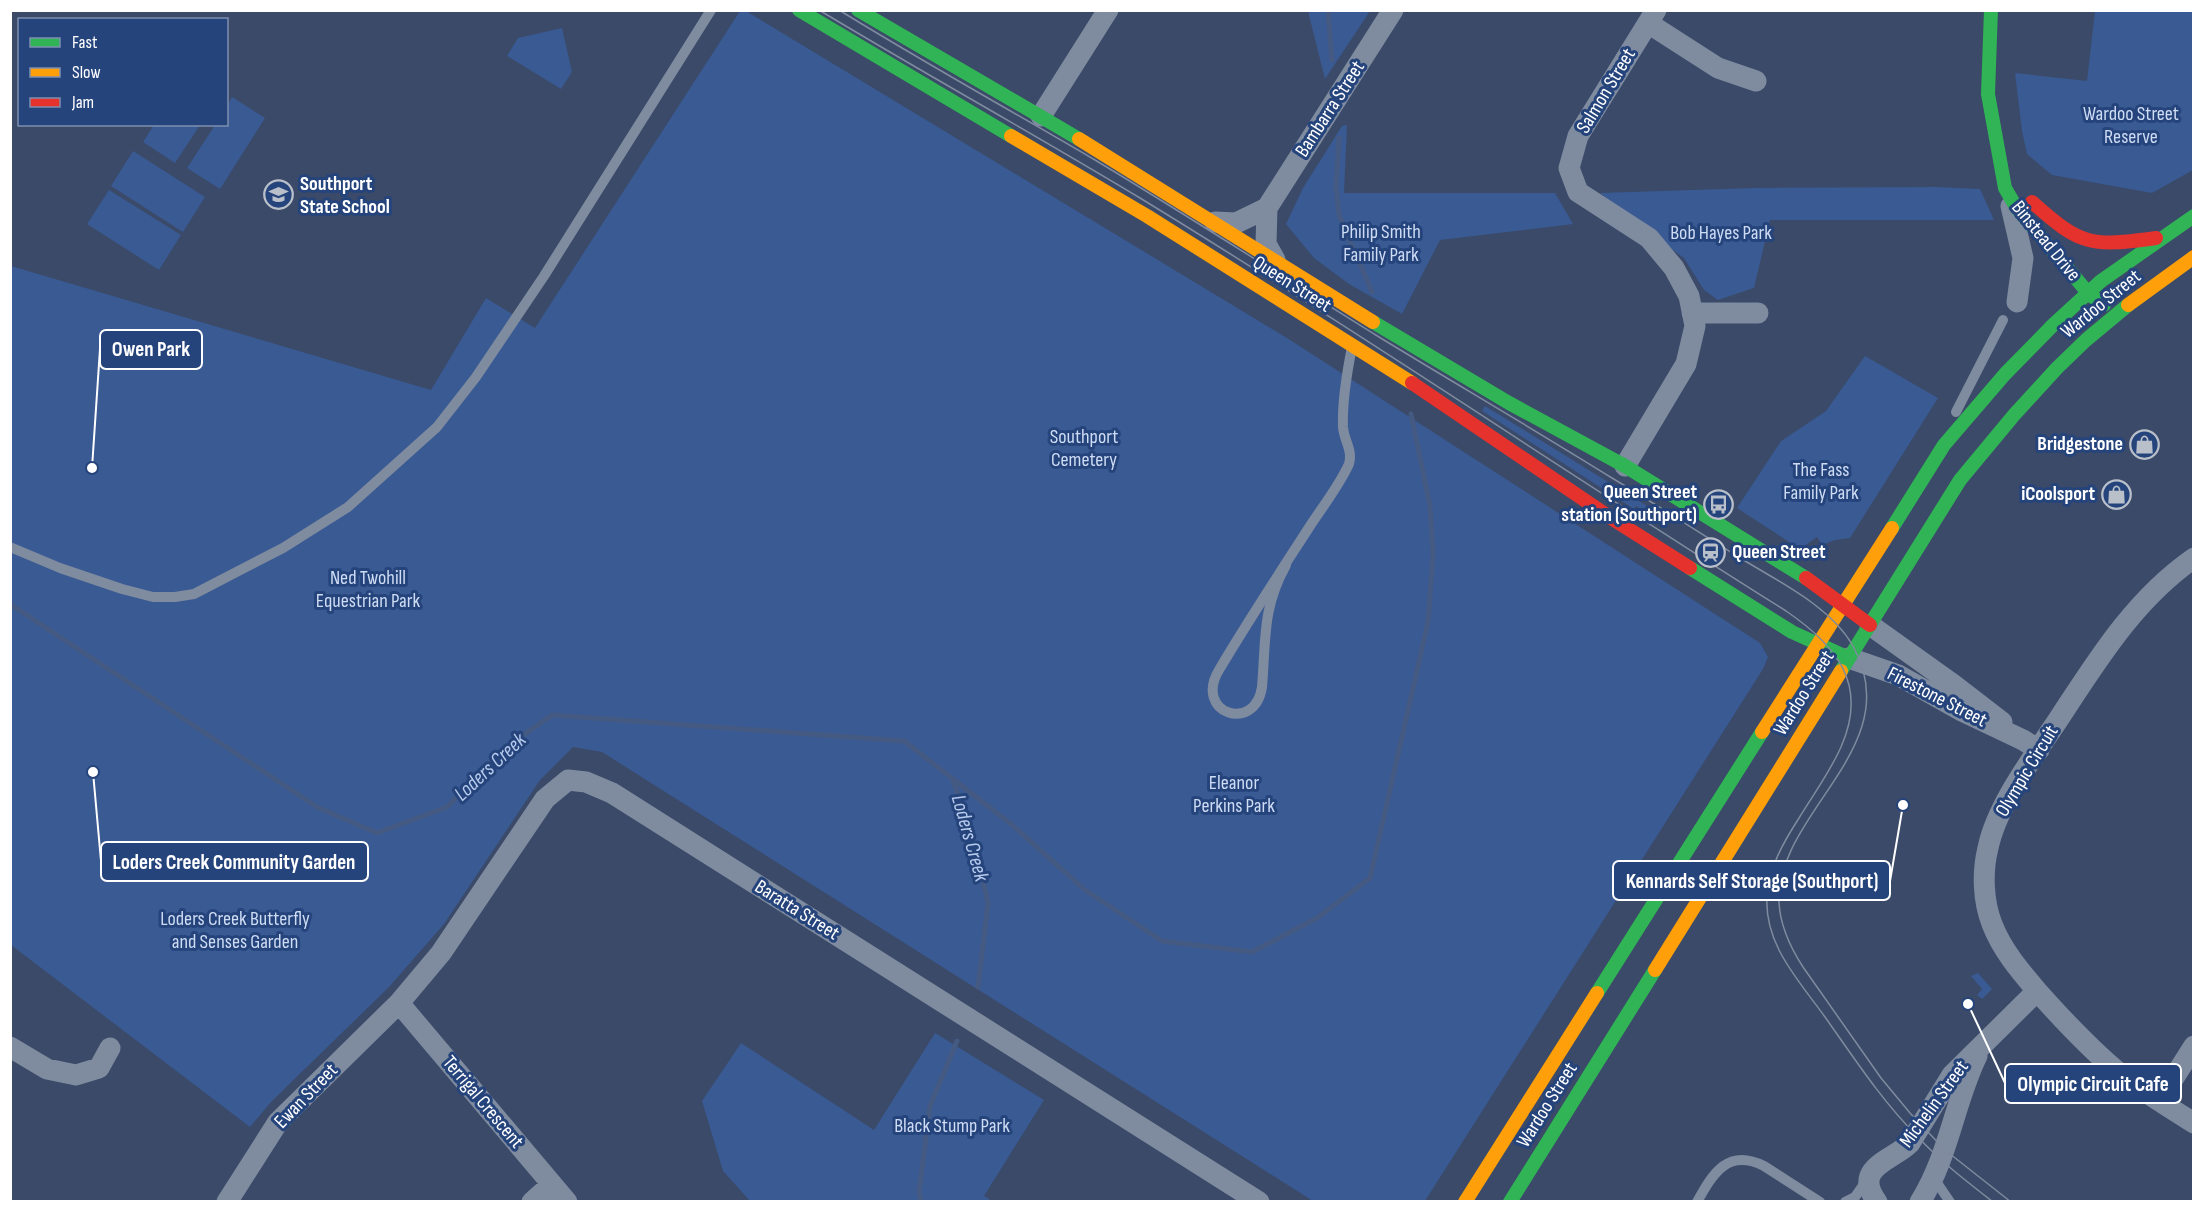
<svg xmlns="http://www.w3.org/2000/svg" width="2204" height="1212" font-family="'Sofia Sans Condensed',sans-serif">
<style>
.green{fill:#3a5a93}
.lines{fill:none;stroke-linecap:round;stroke-linejoin:round}
.stream{stroke:#455a82;stroke-width:5}
.lane{stroke:#7f8b9f;stroke-width:10}
.street{stroke:#7f8b9f;stroke-width:21}
.fast{stroke:#30b455;stroke-width:14}
.slow{stroke:#ff9f0a;stroke-width:14}
.jam{stroke:#e5322d;stroke-width:14}
.tram{stroke:#808b9f;stroke-width:1.5}
.labels{text-anchor:middle;dominant-baseline:central;stroke-width:6;stroke-linejoin:round;paint-order:stroke}
.street-label{font-size:20px;fill:#fff;stroke:#26447c}
.park-label{font-size:20px;fill:#cedcf4;stroke:#26447c}
.poi-label{font-size:20px;font-weight:bold;fill:#fff;stroke:#26447c;text-anchor:end}
.water-label{font-size:21px;font-style:italic;fill:#b6caec;stroke:#26447c}
.leader{fill:none;stroke:#fff;stroke-width:2}
.callout-dot{fill:#fff;stroke:#26447c;stroke-width:2}
.callout{fill:#26447c;stroke:#fff;stroke-width:2}
.callout-label{font-size:21px;text-anchor:middle;font-weight:bold;fill:#fff}
</style>
<rect width="100%" height="100%" fill="#3a4a68"/>
<path class="green" d="M740 11H746L1287 338 1760 643 1768 657 1763 669 1425 1201H1313L602 752 573 747 540 780 444 924 389 987 271 1102 250 1127 11 945V266L431 390 486 298 535 328Z
M1308 11H1370L1325 79Z
M2095 11H2193V170L2152 193 2052 175 2027 154 2022 131 2015 73 2087 81Z
M562 28 572 72 561 89 507 56 518 38Z
M232 97 265 118 220 189 187 168 215 125 226 124 227 106Z
M154 125V124L200 125 175 163 143 142Z
M1347 125 1344 193H1555L1573 224 1440 240 1402 314 1349 284 1314 258 1286 224 1303 188 1342 126Z
M133 151 205 197 183 232 111 186Z
M1936 187 1980 189 1994 220H1770L1754 288 1718 300 1704 290 1684 258 1624 215 1600 193 1754 188Z
M109 190 181 235 159 270 87 224Z
M1865 356 1938 398 1850 538 1835 540 1822 545 1817 537 1800 549 1737 508 1781 441 1826 411Z
M1485 406 1660 514 1655 522 1639 513 1641 509 1636 506 1634 509 1482 411Z
M1978 973 1992 989 1982 999 1977 995 1982 989 1971 976Z
M935 1033 1044 1100 984 1196 992 1201H750L723 1171 702 1101 741 1043 874 1130Z"/>
<g class="lines">
<path class="stream" d="M1328 10 1332 60
M1339 138 1336 187 1339 215 1372 292
M10 604 317 807 377 833 447 807 505 748 552 715 904 741 1011 824 1085 890 1162 941 1252 952 1317 918 1370 878 1428 622 1433 554 1430 506 1411 414
M953 780 975 844 988 903 978 987
M921 1202 919 1192 930 1106 957 1041"/>
<path class="lane" d="M1956 412 2003 320
M10 547 60 568 122 589 153 597H175L194 594 283 548 348 507 437 427 476 377 544 276 711 10
M1286 565C1262 608 1266 640 1262 687 1255 734 1193 713 1219 670 1248 621 1279 574 1310 526 1323 506 1339 486 1349 464 1353 450 1344 441 1343 427 1342 402 1347 372 1352 347
M1933 1177 1950 1202
M1697 1202C1713 1173 1728 1148 1764 1166L1820 1202
M1845 1202 1855 1197 1867 1180"/>
<path class="street" d="M1648 23 1718 68 1756 81
M1041 116 1108 10
M2011 206 2023 258 2017 302
M1267 208 1266 244 1275 260
M1215 222 1236 223 1267 208 1393 10
M1692 313H1758
M1625 466 1686 364 1695 326 1689 296 1674 268 1649 238 1578 192 1569 168 1578 136 1656 10
M2194 558C2135 599 2098 659 2060 717 2035 755 1997 804 1988 848 1982 872 1983 901 1992 924 2002 950 2020 971 2038 992 2063 1020 2089 1048 2118 1072 2142 1091 2168 1107 2194 1123
M1870 625 1954 685 2002 722
M1849 658 1898 675 1962 711 2023 740 2039 750
M399 1003 567 1202
M10 1047 47 1069 76 1075 99 1068 110 1048
M2159 1101 2194 1046
M227 1202 278 1122 399 1003 441 953 545 799 568 780 586 782 612 793 1259 1202
M532 1202 552 1184
M1877 1202C1851 1167 1894 1160 1910 1143L1952 1075 2037 991
M1920 1202C1949 1156 1954 1103 1977 1056"/>
<path class="fast" d="M799 10 1011 136
M858 10 1079 139
M1991 10 1988 94 2005 188 2016 207 2089 294 2104 305
M1373 322 1509 403 1625 466 1806 578
M1892 528 1944 445 2005 374 2053 325 2101 281 2194 216
M1690 568 1792 632 1849 658
M1841 671 1960 480 2014 415 2057 368 2086 340 2128 305
M1597 993 1762 732
M1510 1202 1655 970"/>
<path class="slow" d="M1011 136 1147 216 1412 383
M1079 139 1373 322
M2128 305 2194 257
M1762 732 1892 528
M1655 970 1841 671
M1465 1202 1597 993"/>
<path class="jam" d="M2032 202C2081 246 2091 247 2156 238
M1412 383 1608 516 1690 568
M1806 578 1870 625"/>
<path class="tram" d="M819 10C925 74 1034 134 1140 198 1358 331 1569 475 1786 611 1836 645 1869 684 1841 747 1830 772 1813 795 1799 818 1783 843 1769 867 1767 897 1766 914 1771 934 1779 950 1791 974 1810 996 1825 1017 1854 1058 1882 1101 1917 1136 1940 1161 1966 1181 1993 1202
M839 10C923 62 1010 110 1095 160 1190 217 1284 278 1379 337 1456 384 1535 430 1612 478 1654 503 1695 530 1737 556 1775 580 1830 605 1853 646 1909 747 1776 812 1779 902 1780 926 1790 947 1803 967L1881 1078 1910 1113 1945 1150 2011 1202"/>
</g>
<defs>
<symbol id="school-ring" viewBox="-11 -11 22 22"><circle r="9.5" fill="#26447c" stroke="#bac0ca" stroke-width="1.5"/><path d="M0-5L7-2L0 1L-7-2ZM-4 1L0 2.5L4 1V4Q0 6-4 4Z" fill="#bac0ca"/></symbol>
<symbol id="shop-ring" viewBox="-11 -11 22 22"><circle r="9.5" fill="#26447c" stroke="#bac0ca" stroke-width="1.5"/><path d="M-5-2.5h2.3a2.7 3.5 0 0 1 5.4 0H5L5.5 6h-11ZM-1.5-2.5h3a1.5 2.3 0 0 0-3 0Z" fill="#bac0ca"/></symbol>
<symbol id="bus-ring" viewBox="-11 -11 22 22"><circle r="9.5" fill="#26447c" stroke="#bac0ca" stroke-width="1.5"/><path d="M-5-6H5V4H4V6H2V4H-2V6H-4V4H-5ZM-3.5-4V0h7V-4ZM-3.5 1.2v1.5H-2V1.2ZM2 1.2v1.5H3.5V1.2Z" fill="#bac0ca"/></symbol>
<symbol id="station-ring" viewBox="-11 -11 22 22"><circle r="9.5" fill="#26447c" stroke="#bac0ca" stroke-width="1.5"/><path d="M-3-6H3Q5-6 5-4V2Q5 4 3 4L4.5 6H3L1.5 4h-3L-3 6H-4.5L-3 4Q-5 4-5 2V-4Q-5-6-3-6ZM-3.5-4v3h7v-3ZM-3.5 1v1.5H-2V1ZM2 1v1.5H3.5V1Z" fill="#bac0ca"/></symbol>
</defs>
<g fill-rule="evenodd">
<use href="#school-ring" x="262" y="178" width="33" height="33"/>
<use href="#shop-ring" x="2128" y="428" width="33" height="33"/>
<use href="#shop-ring" x="2100" y="478" width="33" height="33"/>
<use href="#bus-ring" x="1702" y="488" width="33" height="33"/>
<use href="#station-ring" x="1694" y="536" width="33" height="33"/>
</g>
<g class="labels">
<g class="street-label">
<text transform="translate(1606 91) rotate(-59)">Salmon Street</text>
<text transform="translate(1330 109) rotate(-57)">Bambarra Street</text>
<text transform="translate(2046 241) rotate(51)">Binstead Drive</text>
<text transform="translate(1292 284) rotate(32)">Queen Street</text>
<text transform="translate(2101 304) rotate(-39)">Wardoo Street</text>
<text transform="translate(1804 693) rotate(-58)">Wardoo Street</text>
<text transform="translate(1937 697) rotate(27)">Firestone Street</text>
<text transform="translate(2027 771) rotate(-59)">Olympic Circuit</text>
<text transform="translate(797 910) rotate(32)">Baratta Street</text>
<text transform="translate(306 1096) rotate(-46)">Ewan Street</text>
<text transform="translate(483 1102) rotate(50)">Terrigal Crescent</text>
<text transform="translate(1934 1104) rotate(-54)">Michelin Street</text>
<text transform="translate(1547 1105) rotate(-58)">Wardoo Street</text>
</g>
<g class="park-label">
<text x="2131" y="114">Wardoo Street<tspan x="2131" dy="23">Reserve</tspan></text>
<text x="1381" y="232">Philip Smith<tspan x="1381" dy="23">Family Park</tspan></text>
<text x="1721" y="233">Bob Hayes Park</text>
<text x="1084" y="437">Southport<tspan x="1084" dy="23">Cemetery</tspan></text>
<text x="1821" y="470">The Fass<tspan x="1821" dy="23">Family Park</tspan></text>
<text x="368" y="578">Ned Twohill<tspan x="368" dy="23">Equestrian Park</tspan></text>
<text x="1234" y="783">Eleanor<tspan x="1234" dy="23">Perkins Park</tspan></text>
<text x="235" y="919">Loders Creek Butterfly<tspan x="235" dy="23">and Senses Garden</tspan></text>
<text x="952" y="1126">Black Stump Park</text>
</g>
<g class="poi-label">
<text x="300" y="184" text-anchor="start">Southport<tspan x="300" dy="23">State School</tspan></text>
<text x="2123" y="444">Bridgestone</text>
<text x="1697" y="492">Queen Street<tspan x="1697" dy="23">station (Southport)</tspan></text>
<text x="2095" y="494">iCoolsport</text>
<text x="1732" y="552" text-anchor="start">Queen Street</text>
</g>
<g class="water-label">
<text transform="translate(490 767) rotate(-43)">Loders Creek</text>
<text transform="translate(970 838) rotate(74)">Loders Creek</text>
</g>
</g>
<path class="leader" d="M92 468L100 349M93 772L101 861M1903 805L1890 881M1968 1004L2005 1083"/>
<g class="callout-dot">
<circle cx="92" cy="468" r="6"/>
<circle cx="93" cy="772" r="6"/>
<circle cx="1903" cy="805" r="6"/>
<circle cx="1968" cy="1004" r="6"/>
</g>
<g class="callout">
<rect x="100" y="330" width="102" height="39" rx="6"/>
<rect x="101" y="842" width="267" height="39" rx="6"/>
<rect x="1613" y="861" width="277" height="39" rx="6"/>
<rect x="2005" y="1064" width="176" height="39" rx="6"/>
</g>
<g class="callout-label">
<text x="151" y="356">Owen Park</text>
<text x="234" y="869">Loders Creek Community Garden</text>
<text x="1752" y="888">Kennards Self Storage (Southport)</text>
<text x="2093" y="1091">Olympic Circuit Cafe</text>
</g>
<rect width="2204" height="1212" fill="none" stroke="#ffffff" stroke-width="24"/>
<rect x="18" y="18" width="210" height="108" fill="#26447c" stroke="#7d8fb0" stroke-width="1.5"/>
<rect x="30" y="38" width="30" height="9" fill="#30b455" stroke="#7d8fb0" stroke-width="1.5"/>
<text x="72" y="48" font-size="18" fill="#ffffff">Fast</text>
<rect x="30" y="68" width="30" height="9" fill="#ff9f0a" stroke="#7d8fb0" stroke-width="1.5"/>
<text x="72" y="78" font-size="18" fill="#ffffff">Slow</text>
<rect x="30" y="98" width="30" height="9" fill="#e5322d" stroke="#7d8fb0" stroke-width="1.5"/>
<text x="72" y="108" font-size="18" fill="#ffffff">Jam</text>
</svg>
